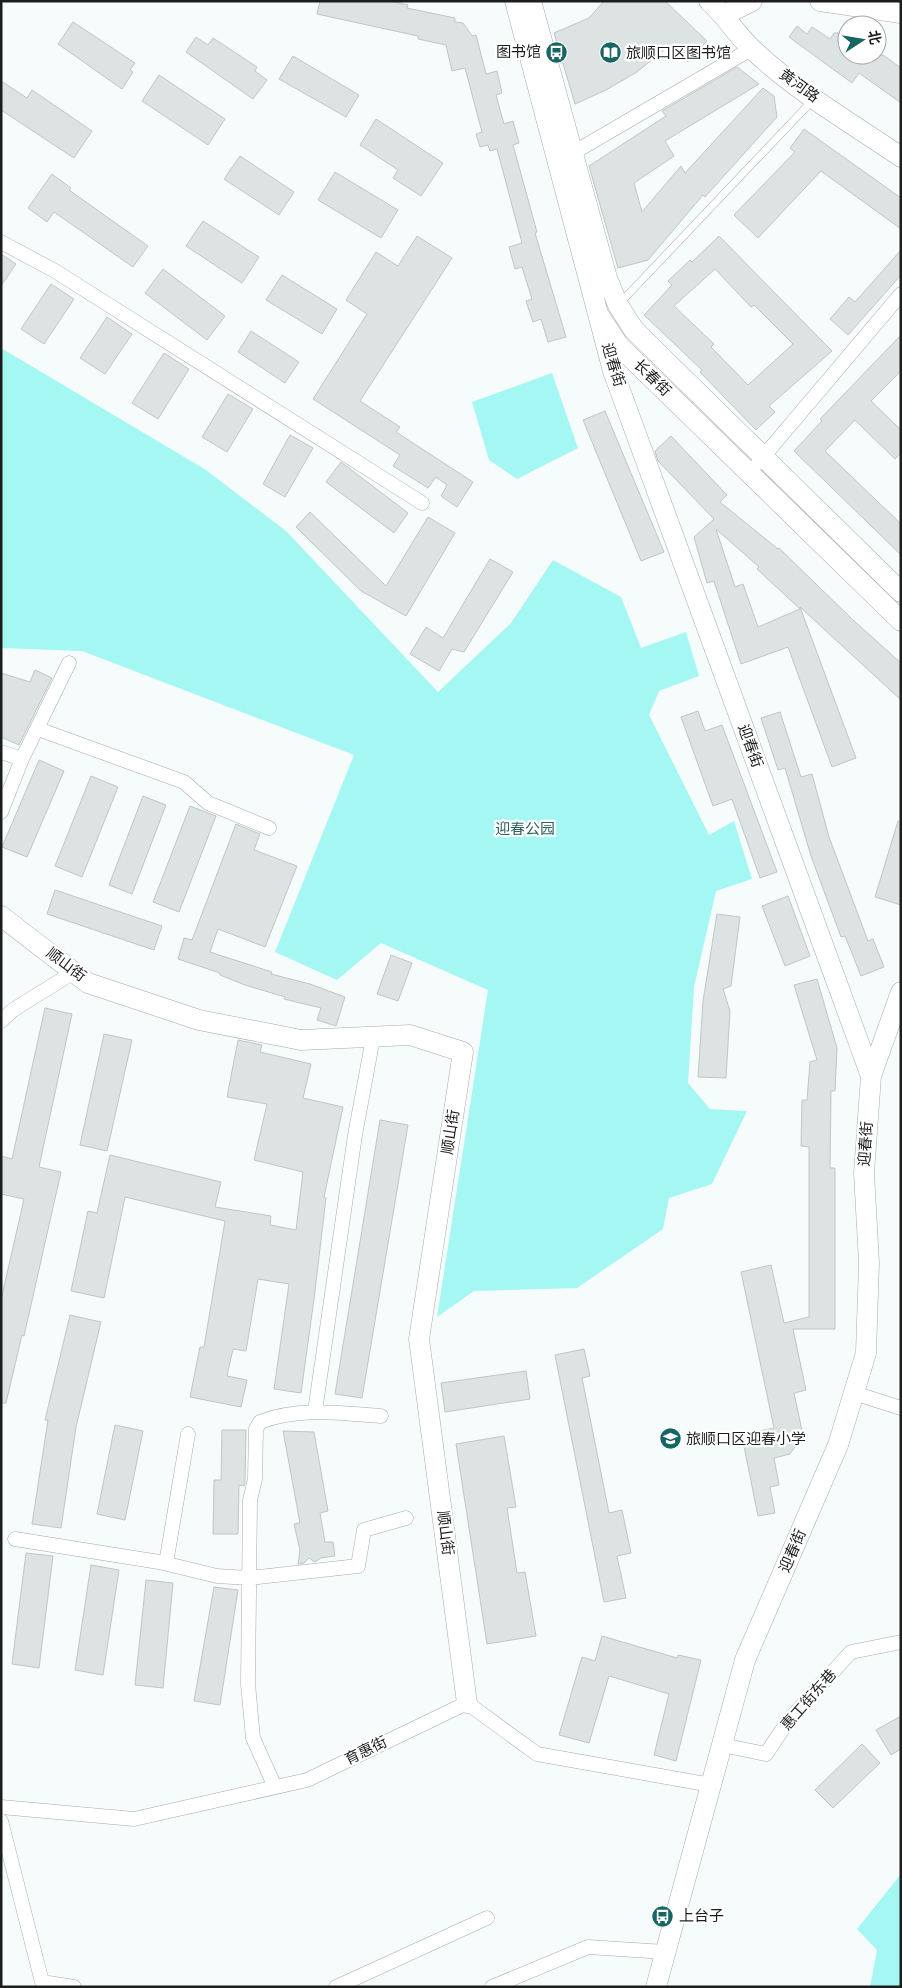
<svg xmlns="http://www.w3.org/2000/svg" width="902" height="1988" font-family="'Sofia Sans Condensed','Noto Sans SC',sans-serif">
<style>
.green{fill:#a4f7f3}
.building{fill:#dde2e2;stroke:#c0c5c5;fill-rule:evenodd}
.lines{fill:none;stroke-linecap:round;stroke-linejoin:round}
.lane-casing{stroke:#a6abab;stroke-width:8}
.street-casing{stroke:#a6abab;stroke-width:15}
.secondary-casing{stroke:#a6abab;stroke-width:21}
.lane{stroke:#fff;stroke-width:7}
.street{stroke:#fff;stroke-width:14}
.secondary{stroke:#fff;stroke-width:20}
.labels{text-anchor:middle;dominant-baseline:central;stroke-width:4.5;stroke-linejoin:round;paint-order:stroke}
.poi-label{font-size:15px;fill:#1c1e1d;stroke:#fff;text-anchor:start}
.street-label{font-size:15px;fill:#1c1e1d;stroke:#fff}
.park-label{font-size:15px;fill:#2d6260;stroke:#fff}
</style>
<rect width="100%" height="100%" fill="#f6fcfb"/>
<path class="green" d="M1 348 206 470 286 531 438 692 511 623 553 560 621 597 641 648 686 632 699 676 659 691 649 715 709 835 734 821 752 879 716 891 694 987 688 1083 710 1109 747 1111 712 1184 669 1198 663 1229 577 1288 474 1291 437 1317 488 990 381 943 337 980 275 952 354 755 82 651 1 648Z
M552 373 578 448 517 479 489 460 472 402Z
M901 1874V1987H870L877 1950 857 1929Z"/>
<path class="building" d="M320 1H390L408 5 407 8 455 18V22L463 23 472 36 476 35 486 74 497 71 502 93 496 95 504 124 513 121 519 143 513 145 537 232 535 233 566 337 548 342 541 319 533 322 526 301 532 299 522 267 515 269 509 247 522 243 497 149 490 151 488 145 480 147 476 134 482 132 465 68 452 71 446 45 418 39V36L317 14Z
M604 1H665L707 41 688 62 670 45 637 72 606 90 575 104 554 33 589 18Z
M73 22 135 63 130 70 133 72 122 89 58 44Z
M797 26 807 34 812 27 830 39 834 33H847V55H883L901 68V103L859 73 852 83 789 37Z
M196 37 208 45 213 38 257 67 255 71 267 80 253 99 186 52Z
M293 56 359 95 346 117 279 79Z
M737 67 759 84 665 141 674 156 634 183 642 212 681 166 685 173 763 88 774 96 777 117 705 197 703 195 648 260 618 268 589 166 666 116 662 111Z
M159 75 225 119 208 145 142 101Z
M1 81 27 98 32 90 92 131 74 158 1 110Z
M376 119 443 163 421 196 393 178 398 170 360 145Z
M804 129 901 198V229L821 171 758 238 734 215 795 152 790 148Z
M240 156 294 192 279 215 224 179Z
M335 172 398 210 381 238 318 200Z
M52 174 71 188 69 190 148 246 133 267 54 212 47 222 28 208Z
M203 221 259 257 242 283 186 246Z
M417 236 452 258 360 401 400 427 396 432 473 482 457 507 441 496 447 485 436 477 428 488 393 466 400 455 313 399 367 314 346 300 376 252 398 266Z
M719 236 832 351 769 406 775 412 756 430 700 372 702 370 644 315 672 285 668 281 690 260 692 262ZM715 269 751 307 754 305 793 344 748 385 711 347 714 344 674 306Z
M901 250V275L848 335 830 319 849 297 855 302Z
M1 254 16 264 1 286Z
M163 269 225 316 207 340 145 293Z
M282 275 337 309 322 334 266 300Z
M51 284 74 299 44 344 21 329Z
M107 317 132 334 105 374 80 358Z
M251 331 299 362 285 383 238 352Z
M901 335V371L871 401 901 430V453L895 459 855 420 825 451 901 524V555L794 451 822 421 820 419Z
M164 353 189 369 158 419 132 403Z
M228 394 253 409 227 452 202 437Z
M605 411 664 552 641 561 583 420Z
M290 435 313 448 285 497 263 484Z
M671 436 727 495 720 502 778 549 779 548 852 619 901 663V700L800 607 856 758 832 767 788 647 741 664 714 581 707 583 694 537 714 519 658 461 655 451ZM716 529 759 567 757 569 800 609 758 627 743 584 735 587Z
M341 462 408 513 394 533 326 482Z
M310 512 386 586 428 517 455 533 406 616 361 591 296 527Z
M490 559 513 572 464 652 452 649 439 671 410 654 426 627 443 638Z
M35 670 52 678 19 745 1 737V673L30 682Z
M698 711 705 731 722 725 777 872 760 878 732 799 713 806 681 717Z
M780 712 801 777 812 774 829 837 868 941 873 939 884 967 861 976 845 936 841 937 811 856 785 768 778 770 761 718Z
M39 760 64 771 27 857 2 847Z
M91 776 118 787 82 877 55 866Z
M143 796 166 805 132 894 109 885Z
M190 806 216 816 179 912 153 902Z
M898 821 901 822V905L875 897Z
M236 824 260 834 254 850 297 866 265 947 218 929 210 952 272 972 271 974 310 984 345 997 336 1026 317 1020 321 1008 284 999 285 997 245 985 220 975V973L178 959 184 938 192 940Z
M55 890 162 926 154 950 47 914Z
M788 896 810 956 785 966 762 906Z
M717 914 740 917 731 986 723 989 730 1011 726 1078 698 1077 703 1001Z
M391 955 412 963 398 1001 377 994Z
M817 979 837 1048 835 1091H831L830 1168H835V1329H793L806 1390 794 1393 803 1435 790 1454 774 1458 779 1485 770 1487 775 1513 758 1516 744 1446 757 1443 754 1432 774 1428 741 1272 771 1265 784 1323 809 1317V1147L801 1146 802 1100H807L810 1062 817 1060 794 985Z
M45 1008 72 1014 39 1167 61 1172 24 1336 22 1335 6 1403H1V1300L24 1199 1 1194V1156L12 1159Z
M104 1034 132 1040 107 1151 80 1145Z
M238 1040 262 1045 260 1052 311 1064 303 1098 343 1107 324 1197 326 1198 314 1299 301 1393 274 1389 289 1284 258 1279 246 1351 233 1349 227 1376 247 1380 241 1407 190 1397 200 1347H204L225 1221 125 1197 104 1298 71 1291 88 1211 97 1213 110 1155 221 1182 215 1207 271 1216 270 1225 296 1230 303 1172 254 1160 267 1104 227 1097Z
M380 1120 408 1125 362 1398 335 1394Z
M70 1315 101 1322 76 1427 61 1528 32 1524 48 1420H45Z
M584 1349 590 1376 582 1378 609 1513 622 1510 631 1553 617 1556 626 1598 604 1602 555 1355Z
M526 1371 530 1399 445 1412 441 1383Z
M115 1425 143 1431 125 1520 97 1514Z
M222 1430H246L245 1482 244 1486 239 1485 238 1534H213L214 1480H221Z
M283 1431 314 1432 328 1511 320 1513 325 1542H333L335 1556 321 1558 315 1562 309 1558 304 1563 298 1564 300 1550 294 1524 300 1523Z
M504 1436 516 1507 507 1508 517 1573 525 1572 536 1636 487 1644 456 1444Z
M26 1553 53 1556 39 1668 12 1664Z
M91 1565 119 1570 103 1675 75 1670Z
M146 1580 173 1583 163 1688 135 1685Z
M214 1587 238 1590 220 1705 194 1701Z
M602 1636 677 1658 678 1655 701 1660 676 1761 654 1755 669 1694 609 1676 589 1743 559 1735 582 1657 595 1661Z
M901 1716V1749L891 1755 876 1730Z
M862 1744 880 1763 833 1808 815 1790Z"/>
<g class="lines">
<defs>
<path id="lane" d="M620 303 813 100"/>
<path id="street" d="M566 157 751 49
M1 242 55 271 422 503
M758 463 901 294
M38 729 184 782 208 803 269 828
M1 752 22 759
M1 812 22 759 69 663
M1 1021 13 1010 74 972
M854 1393 901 1408
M315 1411 355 1135 373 1038
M15 1539 159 1562 217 1576 249 1578 358 1566 364 1530 406 1518
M166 1563 188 1434
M722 1745 766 1754 788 1721 851 1652 901 1642
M275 1787 253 1738 248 1684 250 1500 255 1479 256 1429 260 1422C299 1407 340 1413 381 1416
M1 1807 134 1819 307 1780 467 1703 537 1754 711 1785
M1 1821 42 1982 46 1987
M42 1982 74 1987
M336 1987 487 1918
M492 1987 588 1947 665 1952"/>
<path id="secondary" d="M515 1 598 314 619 346 901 621
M531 1 607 278 618 305 634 330 901 592
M709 1C726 16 736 34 752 49 796 91 851 123 901 157
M820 1 901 13
M724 15 752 1
M598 314 613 371 871 1076 864 1173 869 1263 866 1353 838 1445 745 1660 656 1987
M1 916 88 983 199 1020 301 1040 410 1035 463 1052 419 1339 467 1703
M871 1076 901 992"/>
</defs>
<use href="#lane" class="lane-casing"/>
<use href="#street" class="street-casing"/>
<use href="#secondary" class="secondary-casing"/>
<use href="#lane" class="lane"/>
<use href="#street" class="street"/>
<use href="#secondary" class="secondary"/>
</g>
<defs>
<symbol id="bus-disc" viewBox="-11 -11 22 22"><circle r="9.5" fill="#186664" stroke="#fff"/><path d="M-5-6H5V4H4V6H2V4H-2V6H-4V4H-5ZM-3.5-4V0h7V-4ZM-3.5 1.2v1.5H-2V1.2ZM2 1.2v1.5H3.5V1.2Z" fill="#fff"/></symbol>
<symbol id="library-disc" viewBox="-11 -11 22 22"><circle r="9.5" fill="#186664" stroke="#fff"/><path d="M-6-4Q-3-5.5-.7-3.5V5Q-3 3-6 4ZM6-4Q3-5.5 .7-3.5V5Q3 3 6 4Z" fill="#fff"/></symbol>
<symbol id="school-disc" viewBox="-11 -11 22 22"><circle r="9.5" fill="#186664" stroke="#fff"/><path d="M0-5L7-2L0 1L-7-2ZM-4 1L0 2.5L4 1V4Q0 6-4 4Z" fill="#fff"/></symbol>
</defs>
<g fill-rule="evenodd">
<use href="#bus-disc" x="544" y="40" width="25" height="25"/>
<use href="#library-disc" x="598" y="40" width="25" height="25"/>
<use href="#school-disc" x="658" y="1426" width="25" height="25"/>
<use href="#bus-disc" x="650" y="1904" width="25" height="25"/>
</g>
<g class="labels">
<g class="poi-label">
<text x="541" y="52" text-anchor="end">图书馆</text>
<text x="626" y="53">旅顺口区图书馆</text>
<text x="686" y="1439">旅顺口区迎春小学</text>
<text x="679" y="1916">上台子</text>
</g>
<g class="street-label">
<text transform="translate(799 86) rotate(36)">黄河路</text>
<text transform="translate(613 365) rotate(73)">迎春街</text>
<text transform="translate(652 378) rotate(44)">长春街</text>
<text transform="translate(750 746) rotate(70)">迎春街</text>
<text transform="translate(66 965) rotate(37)">顺山街</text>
<text transform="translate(451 1132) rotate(-81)">顺山街</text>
<text transform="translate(866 1144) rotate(-86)">迎春街</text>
<text transform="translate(445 1533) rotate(83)">顺山街</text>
<text transform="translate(793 1551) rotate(-67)">迎春街</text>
<text transform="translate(809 1700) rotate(-49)">惠工街东巷</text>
<text transform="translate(366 1751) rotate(-26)">育惠街</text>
</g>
<g class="park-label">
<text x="525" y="829">迎春公园</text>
</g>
</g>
<rect width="902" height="1988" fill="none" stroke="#1c1e1d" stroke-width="5"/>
<g transform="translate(862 40) rotate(78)"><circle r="24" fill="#ffffff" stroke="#a4a5a5"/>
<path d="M0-4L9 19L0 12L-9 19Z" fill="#186664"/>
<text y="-8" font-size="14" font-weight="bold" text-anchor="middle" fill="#1c1e1d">北</text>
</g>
</svg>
